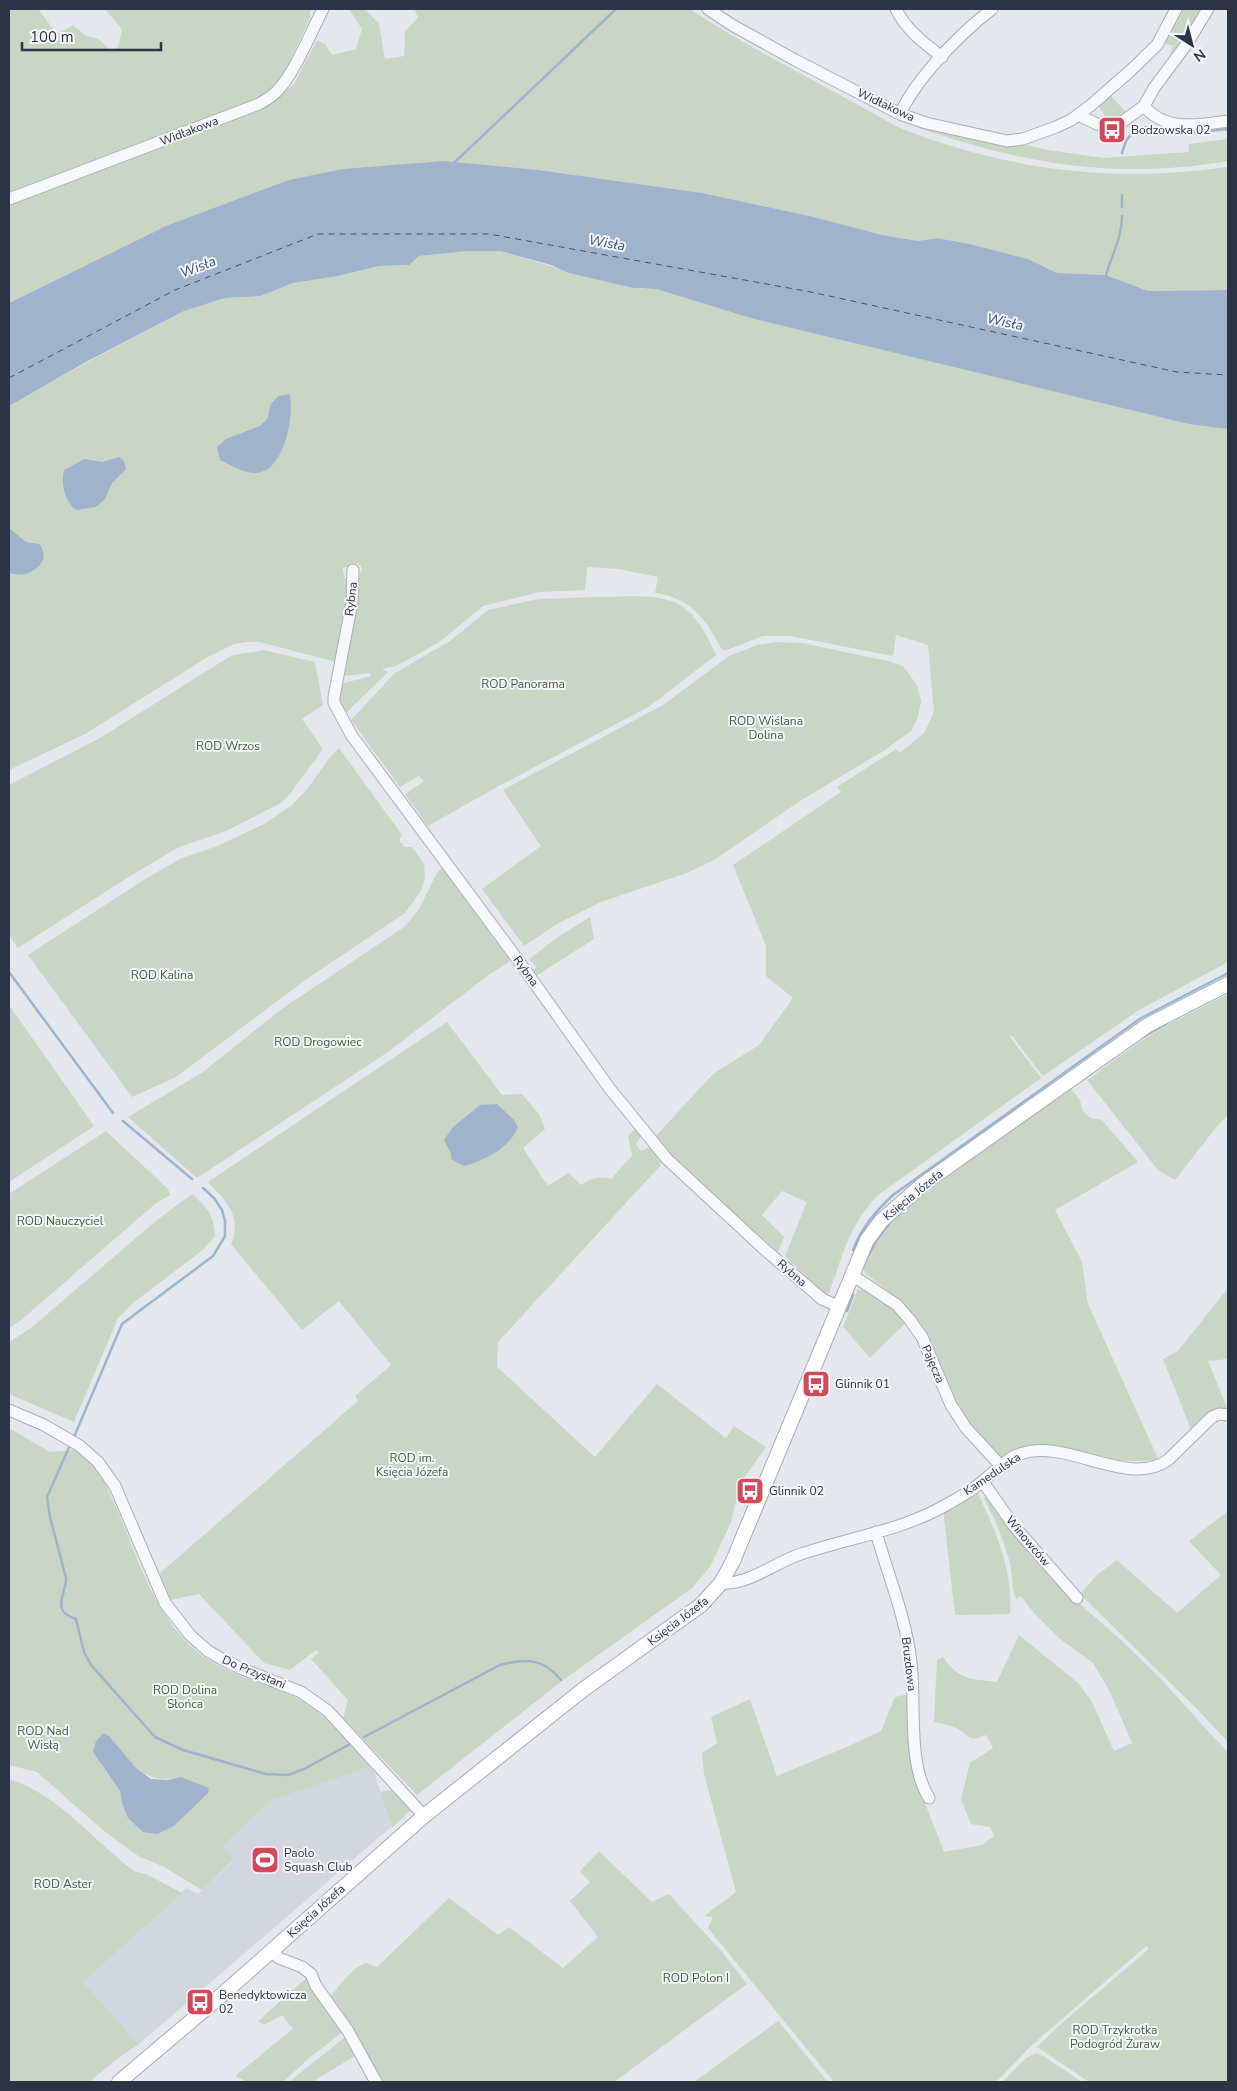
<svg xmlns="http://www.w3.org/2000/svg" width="1237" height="2091" font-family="'Nunito Sans',sans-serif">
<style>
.built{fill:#d2d6de}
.green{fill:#c9d6c5;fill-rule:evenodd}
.water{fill:#9fb4cc}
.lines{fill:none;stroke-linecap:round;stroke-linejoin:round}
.stream{stroke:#9fb4cc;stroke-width:2.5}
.ferry{stroke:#34527a;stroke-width:1;stroke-dasharray:6 5;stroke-linecap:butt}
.minor-casing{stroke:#a9aeb7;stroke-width:13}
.major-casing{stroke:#a3abb8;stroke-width:16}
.minor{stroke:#f7f8fa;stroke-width:11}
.major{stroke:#fff;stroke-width:14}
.labels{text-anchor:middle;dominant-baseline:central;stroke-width:4;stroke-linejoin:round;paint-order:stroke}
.street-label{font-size:12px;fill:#2b3445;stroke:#f4f6f9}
.poi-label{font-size:12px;fill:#2b3445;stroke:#f4f6f9;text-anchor:start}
.park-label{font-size:12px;fill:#3f6138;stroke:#f4f6f9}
.water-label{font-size:14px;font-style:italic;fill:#34527a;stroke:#f4f6f9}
</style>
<rect width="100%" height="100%" fill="#e4e7ec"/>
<path class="built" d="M370 1767 374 1771 391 1827 139 2044 83 1982 186 1888 198 1894 202 1890 234 1860 221 1846 272 1800Z"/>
<path class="green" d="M9 9H38L57 34 73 25 86 36 98 39 111 50 118 47 122 29 105 9H310V18L280 82 269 91 252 101 9 192Z
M349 9H365L379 24 385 59 404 56 405 32 418 17 414 9H690C727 34 766 55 805 76 827 88 849 100 871 112 882 118 893 125 905 130 1011 171 1116 183 1228 167V290L1148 291 1106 275 1057 273 1028 259 970 244 937 238 918 241 882 235 814 217 702 193 539 170 444 161 166 226 9 303V203L276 98 294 84 317 40 325 44 332 55 356 49 362 29Z
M1180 9H1204L1165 69 1173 46 1163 42Z
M1110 95 1127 113 1120 117 1104 119V114L1098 105Z
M923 124 1009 146 1023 144 1042 149 1103 158 1189 152V144L1228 139V161C1117 180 1024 164 919 128L916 125Z
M468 251H500L557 268 641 289H656L715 307 1228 424V962L1139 1010 1043 1076 1012 1036 1010 1037 1041 1078 877 1196C847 1229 844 1253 829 1293L825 1294 785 1256 807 1202 782 1191 762 1215 784 1237 778 1252 670 1155 655 1137 713 1074 759 1045 793 998 766 976V946L733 865 841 792 837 787 896 749 900 753 925 732 934 711 928 645 896 635 893 656 790 636H763L727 650H722C706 619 691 598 655 593L658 577 618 569 587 567 585 590 540 592 483 606 438 643 396 666 382 669 388 672 344 715 339 705 340 684 371 676 370 673 345 676 341 670 360 573 362 571 361 566 357 563 343 568C343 578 349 582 350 593L337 662 259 642H246L234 644 206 658 85 734 9 770V404L184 311 225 298 244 297 293 283 338 276 379 266 408 265 419 256Z
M598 597C621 597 655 593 676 603 695 611 708 637 716 655L650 706 497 787 428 826 405 794 424 781 419 776 400 787 351 720 395 673 450 641 488 610 538 599Z
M776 642 802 643 888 661 903 666 917 685 921 701 918 717 911 731 885 750 800 801 714 860 687 873 601 902 557 924 524 946 482 889 541 846 503 790 663 705 729 656 757 645Z
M263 650 315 662 323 705 302 719 323 749 289 795 279 804 226 831 177 848 119 883 18 948 9 935V785L100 738 229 657C240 652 252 654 263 650Z
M339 748 402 835 399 840 404 847H412L424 864 425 878 421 891 405 913 308 978 176 1077 132 1097 28 955 142 881 180 859 217 846 264 824 292 805 308 788 330 757Z
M442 868 450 872 509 954V962L490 974 385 1054 197 1178 128 1117 203 1072 283 1008 404 927 418 911 438 871Z
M590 917 594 939 536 976 533 970 536 967 529 959 561 935Z
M1228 994V1115L1218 1125 1175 1180 1158 1170 1087 1080 1138 1043 1169 1024Z
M9 1005 94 1126 9 1182Z
M447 1022 502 1095 522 1094 539 1114 545 1129 523 1148 548 1186 568 1173 581 1185C591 1178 599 1176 611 1179L632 1156 628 1135 636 1129 641 1136 636 1144 641 1151 650 1147 662 1161 660 1166 498 1342 497 1367 595 1457 657 1384 726 1438 734 1426 766 1447 746 1475 736 1501 731 1522 710 1567 692 1588 566 1678 417 1795 343 1718 348 1700 311 1659 319 1653 316 1650 290 1670 264 1663 199 1594 171 1600 159 1574 358 1401 355 1396 391 1365 339 1301 302 1330 231 1244C243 1217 226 1201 208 1182Z
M1071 1089 1080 1100 1082 1110 1090 1118 1102 1120 1138 1162 1055 1210 1082 1262 1088 1304 1159 1461H1114L1056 1449 1002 1458 974 1433 957 1405 914 1315 892 1294 865 1273 862 1265 878 1236 911 1204 981 1152Z
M106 1131 168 1189 170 1195 155 1204 20 1321 9 1328V1194Z
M192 1194C207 1208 214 1214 215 1236L204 1249 133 1303 118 1318 74 1422 9 1394V1342L31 1328 157 1220Z
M1228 1288V1359L1208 1361 1228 1410 1192 1432 1163 1359 1178 1351Z
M858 1289C878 1294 893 1308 906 1323L870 1358 843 1327Z
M9 1428 50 1452 76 1450C83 1455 92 1461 96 1467 104 1478 109 1493 115 1505 137 1554 152 1611 193 1648 220 1673 259 1680 292 1696 325 1711 346 1740 370 1767L272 1800 222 1846 234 1859 202 1890 164 1867 138 1856 104 1831 37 1772 9 1765ZM121 1753C142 1774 151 1783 181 1777L189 1809 174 1826 122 1803 120 1791 100 1763Z
M977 1492C996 1531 1013 1570 1010 1614L955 1615 943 1509Z
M987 1496 1072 1597 1121 1640 1160 1678 1228 1753V2082H1089L1037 2047 1062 2023 1149 1949 1146 1946 1032 2045 996 2082H834L708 1928 713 1917 704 1916 736 1892 704 1774 702 1753 717 1743 711 1717 750 1699 777 1776 849 1746 881 1731 895 1697 909 1694 914 1775 944 1852 982 1845 994 1836 990 1827 971 1824 961 1799 970 1763 993 1748 986 1735C966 1744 970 1733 954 1727 948 1725 941 1724 934 1722L937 1660 943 1657C959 1680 971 1679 997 1682L1019 1635 1078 1683 1092 1702 1114 1751 1132 1743 1110 1692 1093 1663 1060 1639 1034 1613 1021 1596 1016 1599C1011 1586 1013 1573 1009 1560 1003 1538 994 1518 984 1498Z
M1228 1511V1742L1198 1710 1080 1594 1097 1575 1117 1560 1177 1613 1221 1575 1189 1541Z
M9 1779C60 1795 92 1840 134 1871L148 1875 182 1893 83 1982 139 2044 118 2058 89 2082H9Z
M391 1790 411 1810 392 1828 380 1792Z
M599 1851 652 1902 669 1894 722 1952 747 1984 614 2082H380L328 1999C340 1987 350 1968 366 1963L377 1967 449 1898 498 1935 509 1927 563 1968 598 1937 570 1901 590 1882 580 1871Z
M310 1975 344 2031 308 2059 283 2082H247L235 2076 293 2029 282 2015 264 2025 258 2021Z
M778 2021 828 2082H694Z
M345 2037 355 2056 312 2082H289Z
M1036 2053 1043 2056 1082 2082H1002L1026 2058Z"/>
<path class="water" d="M444 161 539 170 702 193 814 217 882 235 918 241 937 238 970 244 1028 259 1057 273 1106 275 1148 291 1228 290V429L1189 424 751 318 656 289 634 288 569 273 551 265 500 251H468L419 256 409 265 379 266 338 276 293 283 260 296 225 298 184 311 84 363 9 406V303L166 226 289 180 343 169Z
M290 394C294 416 285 471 256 473 243 473 231 465 220 460L217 447 226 439 260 426 268 418 270 405 278 396Z
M119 457 124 461 126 469 112 483 105 499 96 507 76 510C64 500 61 484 64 470L84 459 102 462Z
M9 528 26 542 39 544C50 557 40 570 25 574 20 575 14 574 9 573Z
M497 1104 514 1120 518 1127C510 1148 484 1161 464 1166L451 1159V1153L444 1140 453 1127 480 1105Z
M104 1733 109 1736 136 1768 151 1779 167 1780 181 1777 209 1788 208 1793 174 1826 157 1834 143 1832 128 1818 122 1803 120 1791 93 1752 96 1741Z"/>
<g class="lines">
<path class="stream" d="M1122 153 1126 141 1134 130 1144 127 1188 133 1228 129
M454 163 616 9
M1122 207V195
M1106 275C1112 254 1122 238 1122 216
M9 972 113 1113
M1138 1040 1166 1024
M1086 1077 1113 1058
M123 1121 192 1179
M923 1193 935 1184
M853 1250C862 1227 876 1211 893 1195L1141 1018 1228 973
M865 1262 876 1241 891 1221
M847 1311 853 1295
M74 1437 122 1324 213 1256 225 1236V1221L222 1210 214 1198 203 1188
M70 1445 47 1497 50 1517 66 1578C66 1595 50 1611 76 1619L84 1652 91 1665 155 1737 183 1750 266 1774 288 1775 304 1769 352 1743
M364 1737 500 1665C526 1658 543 1658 561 1680"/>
<path class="ferry" d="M9 378 175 290 318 234H489L811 292 1177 372 1228 375"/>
<defs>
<path id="minor" d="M708 9 732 25 795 60 900 114 926 123 1007 141 1023 139 1056 127 1071 120 1090 106 1129 72 1157 45 1176 9
M896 9C906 30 924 43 942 57
M1144 106C1165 132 1198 125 1228 121
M900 114C917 77 961 33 992 9
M1078 115 1097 124 1108 125 1122 122 1144 106 1154 88 1186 45 1208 9
M9 199 259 104C266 100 273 96 278 90 294 74 312 30 323 9
M353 570 352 602 334 697V703L352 736 518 960 610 1089 667 1159 763 1248 822 1299 840 1307
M852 1275 897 1305 910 1320 922 1337 951 1405 966 1428 1001 1466
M9 1410 44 1425 80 1446 98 1462 115 1486 165 1603 190 1635 208 1651 222 1659 240 1668 301 1692 328 1711 424 1816
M983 1482 1014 1526 1077 1598
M876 1532C888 1575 906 1618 911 1662 916 1703 907 1763 929 1798
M721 1583C748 1585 773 1564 798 1555 847 1538 901 1531 946 1505 956 1499 968 1493 978 1485 992 1475 1004 1459 1020 1454 1067 1437 1127 1489 1168 1460L1212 1417 1219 1414 1228 1415
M271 1951 279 1958 302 1967 311 1974 316 1986 348 2031 376 2082"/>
<path id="major" d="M119 2082 216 2000 424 1816 584 1689 701 1605 721 1583 733 1561 856 1266 867 1240 881 1221 922 1185 1148 1025 1228 984"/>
</defs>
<use href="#minor" class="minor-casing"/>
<use href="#major" class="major-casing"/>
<use href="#minor" class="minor"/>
<use href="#major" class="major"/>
</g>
<defs>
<symbol id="bus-square" viewBox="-11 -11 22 22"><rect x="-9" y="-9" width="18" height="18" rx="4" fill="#d1495b" stroke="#f4f6f9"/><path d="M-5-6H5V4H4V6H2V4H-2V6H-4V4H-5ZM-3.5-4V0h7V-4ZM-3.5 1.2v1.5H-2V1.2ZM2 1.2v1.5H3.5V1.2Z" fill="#fff"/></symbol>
<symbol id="stadium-square" viewBox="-11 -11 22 22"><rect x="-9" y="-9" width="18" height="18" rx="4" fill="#d1495b" stroke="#f4f6f9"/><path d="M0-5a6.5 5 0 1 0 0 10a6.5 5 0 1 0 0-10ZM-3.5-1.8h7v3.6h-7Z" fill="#fff"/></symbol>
</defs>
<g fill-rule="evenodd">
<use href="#bus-square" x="1096" y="114" width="32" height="32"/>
<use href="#bus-square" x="800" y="1368" width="32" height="32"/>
<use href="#bus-square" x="734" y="1475" width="32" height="32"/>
<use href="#stadium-square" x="249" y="1844" width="32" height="32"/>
<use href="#bus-square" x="184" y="1986" width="32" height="32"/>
</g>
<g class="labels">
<g class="street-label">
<text transform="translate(886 105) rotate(25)">Widłakowa</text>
<text transform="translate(189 131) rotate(-21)">Widłakowa</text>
<text transform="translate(351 599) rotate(-83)">Rybna</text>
<text transform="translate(526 971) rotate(54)">Rybna</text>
<text transform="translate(913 1195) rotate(-39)">Księcia Józefa</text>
<text transform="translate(792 1273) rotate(41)">Rybna</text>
<text transform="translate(933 1364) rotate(67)">Pajęcza</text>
<text transform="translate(992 1474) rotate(-34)">Kamedulska</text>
<text transform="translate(1028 1541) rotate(50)">Winowców</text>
<text transform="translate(678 1621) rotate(-37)">Księcia Józefa</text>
<text transform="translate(909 1664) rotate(83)">Bruzdowa</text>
<text transform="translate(254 1672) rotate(23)">Do Przystani</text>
<text transform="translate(316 1911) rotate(-42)">Księcia Józefa</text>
</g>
<g class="poi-label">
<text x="1131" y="130">Bodzowska 02</text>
<text x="835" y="1384">Glinnik 01</text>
<text x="769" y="1491">Glinnik 02</text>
<text x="284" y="1853">Paolo<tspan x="284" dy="14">Squash Club</tspan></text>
<text x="219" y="1995">Benedyktowicza<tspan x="219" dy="14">02</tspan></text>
</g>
<g class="park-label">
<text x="523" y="684">ROD Panorama</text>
<text x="766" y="721">ROD Wiślana<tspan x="766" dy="14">Dolina</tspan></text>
<text x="228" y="746">ROD Wrzos</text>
<text x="162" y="975">ROD Kalina</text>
<text x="318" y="1042">ROD Drogowiec</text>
<text x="60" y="1221">ROD Nauczyciel</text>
<text x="412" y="1458">ROD im.<tspan x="412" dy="14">Księcia Józefa</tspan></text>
<text x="185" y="1690">ROD Dolina<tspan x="185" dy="14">Słońca</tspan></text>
<text x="43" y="1731">ROD Nad<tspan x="43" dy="14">Wisłą</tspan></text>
<text x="63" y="1884">ROD Aster</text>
<text x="696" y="1978">ROD Polon I</text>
<text x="1115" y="2030">ROD Trzykrotka<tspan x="1115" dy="14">Podogród Żuraw</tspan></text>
</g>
<g class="water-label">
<text transform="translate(607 243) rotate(10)">Wisła</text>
<text transform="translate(198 267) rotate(-21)">Wisła</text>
<text transform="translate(1005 322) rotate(12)">Wisła</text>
</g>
</g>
<rect width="1237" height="2091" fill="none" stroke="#2b3445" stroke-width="20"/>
<g transform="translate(1192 45) rotate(144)" stroke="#f4f6f9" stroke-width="4" paint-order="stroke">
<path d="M0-4L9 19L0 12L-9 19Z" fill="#2b3445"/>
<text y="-8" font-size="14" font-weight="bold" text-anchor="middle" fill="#2b3445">N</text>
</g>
<path d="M22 42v8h139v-8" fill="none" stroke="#2b3445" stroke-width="2.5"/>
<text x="30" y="42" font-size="15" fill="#2b3445" stroke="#f4f6f9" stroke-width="4" paint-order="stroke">100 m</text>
</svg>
